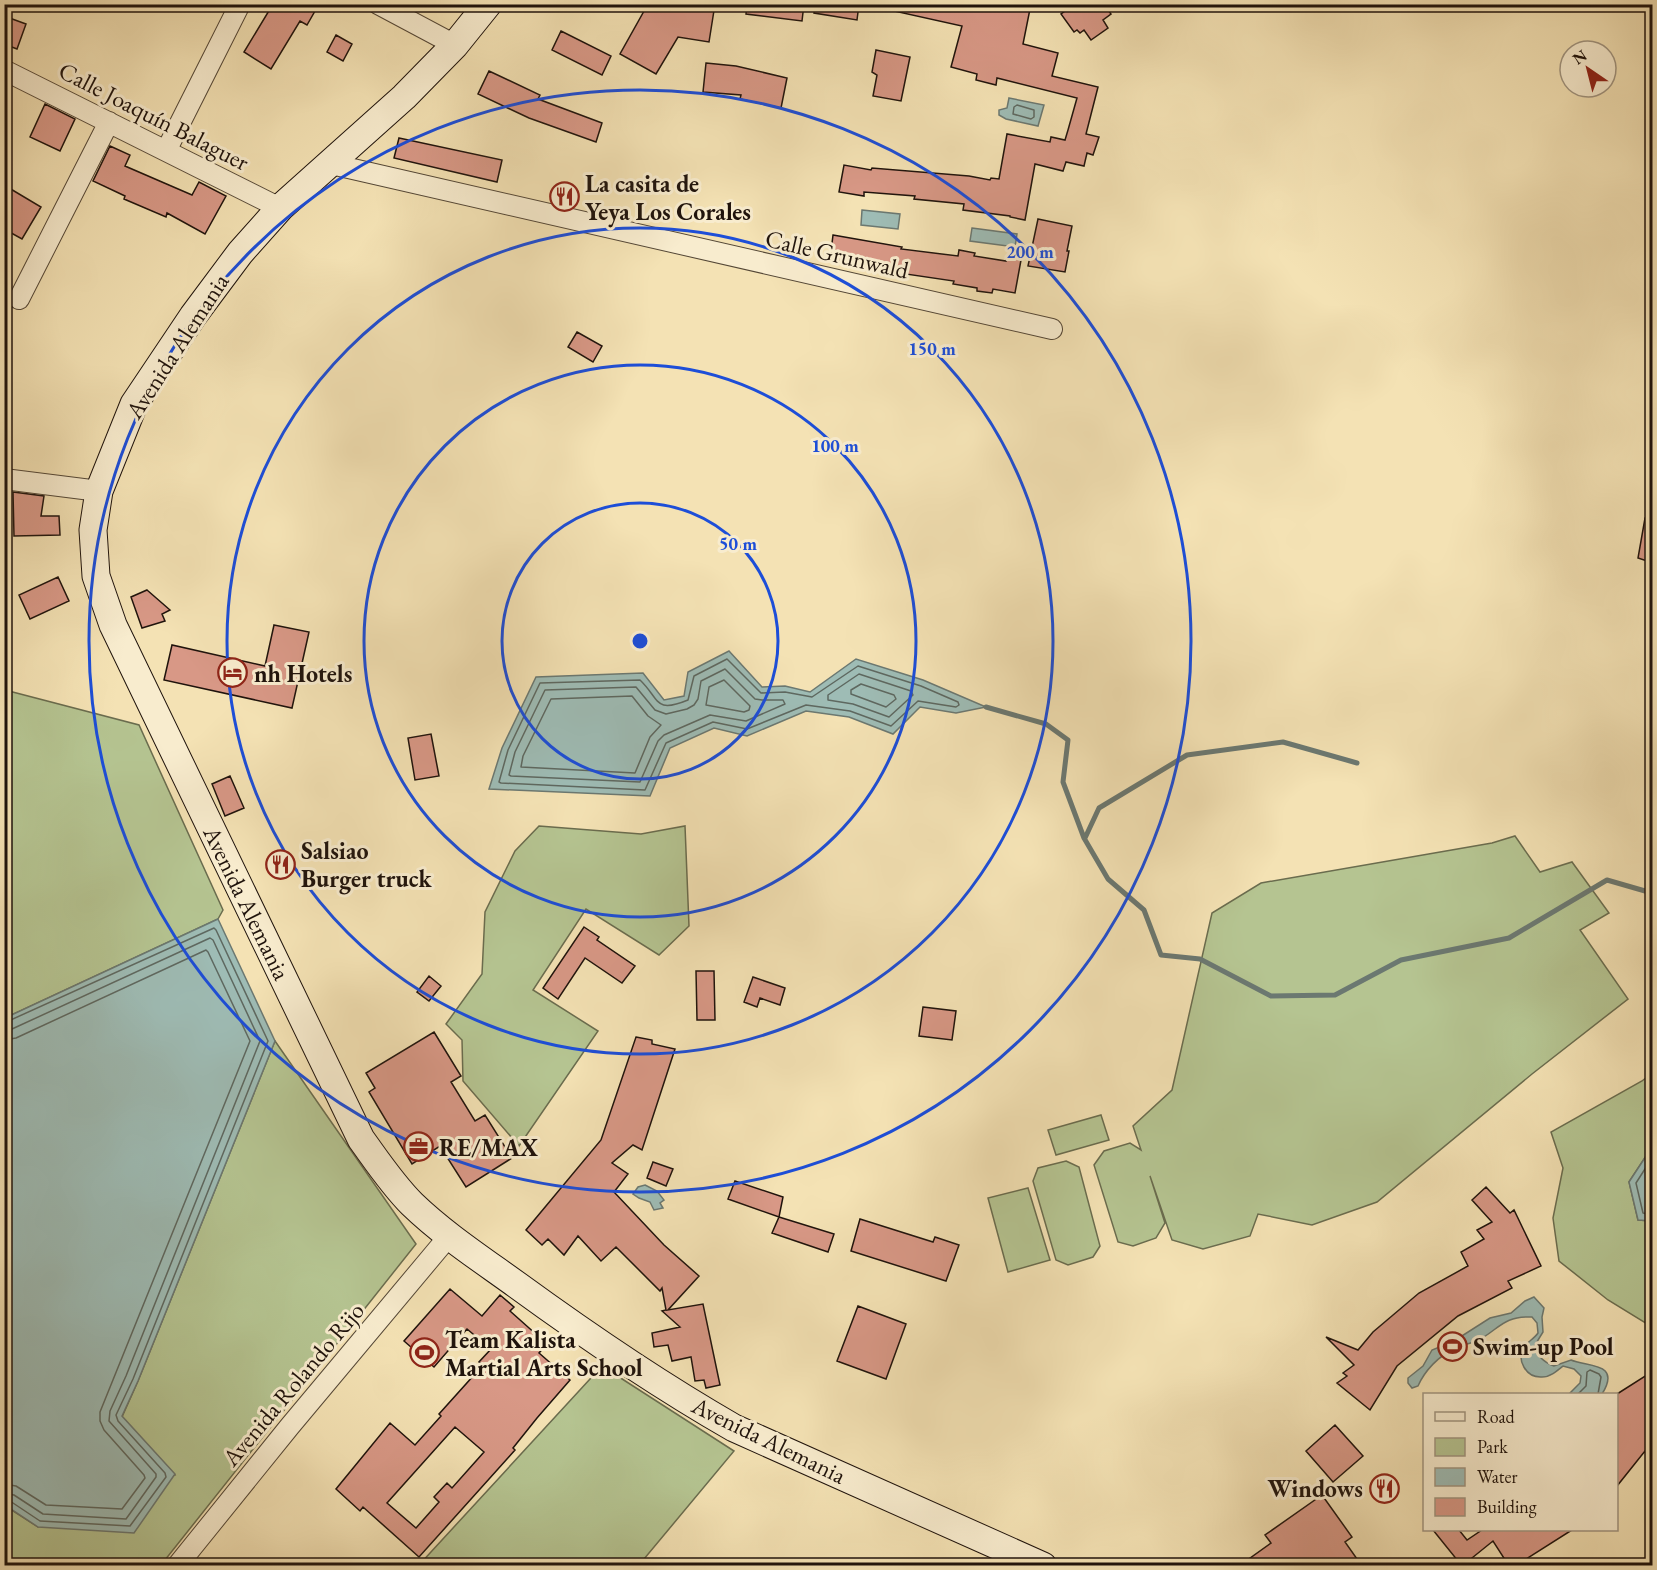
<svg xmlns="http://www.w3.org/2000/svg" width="1657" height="1570" font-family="'EB Garamond',serif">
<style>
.green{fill:#b5c491;stroke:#6a6c4e;stroke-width:1.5}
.water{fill:#9ebcb5;stroke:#6b7871;stroke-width:1.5}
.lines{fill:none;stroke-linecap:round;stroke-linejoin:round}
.shore{stroke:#5e6860;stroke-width:1.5}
.stream{stroke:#6b7871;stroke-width:5}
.building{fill:#d89886;stroke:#1f130c;stroke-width:1.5;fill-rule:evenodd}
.street-casing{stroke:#544736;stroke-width:22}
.secondary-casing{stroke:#1f130c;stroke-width:29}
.street{stroke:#f8ecce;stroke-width:20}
.secondary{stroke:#f8ecce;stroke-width:27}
.ring{fill:none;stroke:#1d4ed8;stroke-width:3}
.labels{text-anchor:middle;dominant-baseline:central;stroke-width:6;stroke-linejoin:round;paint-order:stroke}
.street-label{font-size:24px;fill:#1f130c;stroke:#f8ecce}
.poi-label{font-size:24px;font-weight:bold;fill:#1f130c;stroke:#f8ecce;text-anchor:start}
.centre{fill:#1d4ed8;stroke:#f8ecce;stroke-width:3}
.ring-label{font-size:18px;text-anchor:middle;font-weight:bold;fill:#1d4ed8;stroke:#f8ecce;stroke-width:6;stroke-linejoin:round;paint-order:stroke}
</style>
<rect width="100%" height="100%" fill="#f4e2b4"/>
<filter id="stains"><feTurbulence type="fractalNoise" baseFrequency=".00333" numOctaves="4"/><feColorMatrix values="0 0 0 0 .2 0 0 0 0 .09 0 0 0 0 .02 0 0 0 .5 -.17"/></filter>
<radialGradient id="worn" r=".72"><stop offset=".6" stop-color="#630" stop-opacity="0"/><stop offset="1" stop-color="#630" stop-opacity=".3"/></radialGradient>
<path class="green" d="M5 690 139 725 223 910 218 919 5 1018Z
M539 826 641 834 685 826 689 926 659 955 586 909 533 990 598 1031 519 1146 463 1081 462 1040 446 1024 482 974 485 912 515 851Z
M1515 836 1540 872 1572 862 1609 913 1580 930 1628 999 1532 1074 1377 1202 1312 1225 1258 1214 1250 1236 1203 1249 1172 1240 1150 1176 1165 1223 1156 1238 1133 1246 1118 1242 1094 1165 1104 1151 1130 1143 1141 1150 1133 1126 1172 1090 1212 913 1261 883 1492 843Z
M275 1041 416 1244 161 1565H5L4 1505 38 1527 175 1475 122 1417 138 1381Z
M1652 1073V1147L1629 1182 1638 1220 1652 1221V1327L1608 1300 1559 1261 1553 1218 1563 1168 1551 1132 1642 1081Z
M1101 1115 1109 1140 1056 1155 1048 1130Z
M1066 1161 1079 1167 1100 1246 1093 1257 1068 1265 1056 1260 1033 1181 1038 1168Z
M1028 1188 1050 1260 1008 1272 988 1198Z
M602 1366 734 1451 639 1565H419Z"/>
<path class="water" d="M1009 98 1044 105 1038 126 1006 119 999 115V110L1007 108Z
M862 210 900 214 898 229 861 225Z
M972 228 1017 234 1015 247 970 241Z
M729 651 762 687 785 686 810 692 856 659 923 680 986 707 956 713 920 707 893 734 849 717 806 711 747 736 714 728 670 748 650 796 489 789 502 748 536 677 643 673 664 700 684 696 688 672Z
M218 919 275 1041 138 1381 122 1416 175 1474 134 1533 38 1527 5 1505V1018Z
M1652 1147V1221L1638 1220 1629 1182Z
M645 1185 657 1191 664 1200 660 1203 663 1208 654 1210 650 1202 639 1198 633 1194 638 1187Z
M1534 1297 1544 1308 1542 1317 1543 1332 1535 1345C1536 1356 1545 1363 1554 1366L1571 1360C1587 1367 1622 1362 1602 1394H1569L1580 1383 1581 1376 1574 1369 1563 1366C1557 1371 1550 1377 1542 1377 1526 1378 1516 1360 1524 1347 1527 1342 1534 1339 1538 1333L1537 1323 1532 1317C1502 1316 1500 1329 1477 1341 1469 1344 1461 1345 1454 1349 1439 1356 1425 1370 1418 1386L1412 1388 1408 1383V1378L1423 1366 1432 1350 1454 1341 1490 1318 1511 1313 1525 1301Z"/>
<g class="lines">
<path class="shore" d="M1017 105 1034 110V117L1031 119 1013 114 1014 107Z
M727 659 761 693 785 692 812 697 858 666 921 686 958 702 959 705 956 707 918 701 891 726 850 711 806 705 747 729 713 722 666 743 645 790 501 783 499 782 508 750 540 683 640 680C660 699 654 714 688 700L694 676Z
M725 669 755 699 762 700H783L785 704 746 721 710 715 664 735 658 741 640 782 511 776 509 775 515 752 545 690 636 687 655 710 666 714 687 709 694 705 698 699 701 681Z
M859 674 911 691 913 695 889 717 853 704 828 700V695Z
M724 680 750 706 749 710 744 712 706 705 709 687Z
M861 684 894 695 896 699 886 707 851 694V690Z
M632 696 648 716 661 725 650 737 635 773 521 767 523 756 551 699Z
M4 1023 214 928 216 930 268 1041 133 1379 116 1415 118 1421 165 1473 166 1477 130 1526 40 1521 10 1501 4 1500
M4 1031 12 1029 210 938 213 940 260 1041 126 1376 110 1411 109 1421 156 1474V1477L126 1519 43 1514 14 1495 4 1493
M4 1040 16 1038 206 950 208 952 250 1041 100 1412V1421L104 1430 144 1475 145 1478 122 1509 46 1505 16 1486 4 1484
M1652 1158 1636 1183 1643 1213 1652 1215
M1578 1394 1586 1386 1587 1372 1590 1370 1599 1374 1601 1377 1598 1394"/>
<path class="stream" d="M986 707 1046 724 1068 740 1063 782 1084 838 1108 879 1144 910 1161 955 1200 959 1271 996 1335 995 1401 960 1509 938 1607 880 1652 893
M1085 838 1099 808 1187 755 1283 742 1357 763"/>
</g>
<path class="building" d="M273 4H319L307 25 300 21 271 69 244 52Z
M648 4H715L709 42 678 37 656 74 620 54Z
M747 4H804L802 21 746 14Z
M815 4H859L857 20 814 13Z
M895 4H1031L1023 44 1058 53 1052 76 1098 87 1086 134 1099 137 1093 155 1087 153 1084 166 1066 162 1063 171 1035 164 1025 220 1010 217V216L963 210 964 204 914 199 915 196 864 192V196L839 192 844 165 871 170 872 168 969 176 990 180 991 178 999 179 1007 134 1050 142 1051 137 1065 140 1068 130 1077 98 997 78 996 85 976 80 977 74 951 67 962 26 894 11Z
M1075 4H1104L1111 14 1103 20 1108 28 1091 40 1084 30 1080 33 1077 30 1074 32 1061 14Z
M4 16 26 24 17 49 4 44Z
M561 31 611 56 602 75 552 50Z
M336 35 352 44 343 61 327 52Z
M876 50 910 57 901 101 873 96 877 75 872 72Z
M706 63 736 66 787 78 781 108 740 99 741 95 703 92Z
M489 71 540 95 538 99 602 123 596 142 529 118 478 94Z
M45 104 75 119 60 151 30 137Z
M399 138 502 160 497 182 394 158Z
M110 146 130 155 125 166 192 195 199 182 226 196 205 234 167 213 166 217 124 199 125 196 93 181Z
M4 185 41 207 22 239 4 229Z
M1038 219 1072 226 1067 251H1069L1065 272 1028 266Z
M833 235 902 247 901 249 958 256 959 250 975 253 974 256 1006 261V257L1021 260 1015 293 993 289 992 293 977 291V288L953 284 954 281 858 267 859 263 830 260Z
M577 332 602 346 593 362 568 347Z
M13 492 44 496 41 516H59L60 535 14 536Z
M1645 518 1653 519V563L1638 558Z
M58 577 69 601 30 619 19 595Z
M147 590 170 610 162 614 165 621 142 628 131 597Z
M274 625 309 632 292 708 164 680 172 645 265 666Z
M431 734 439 776 415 780 408 738Z
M230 776 244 808 225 816 212 784Z
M584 927 599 937 597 940 635 966 622 983 585 958 558 999 543 988Z
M696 971H714L715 1020H697Z
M429 976 441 986 429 1001 417 992Z
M753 977 785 988 780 1005 760 998 757 1007 744 1002Z
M923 1007 956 1011 952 1040 919 1036Z
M434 1032 461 1076 451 1082 475 1121 485 1115 512 1158 466 1187 440 1146 412 1164 369 1092 375 1088 366 1073Z
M636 1037 652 1040V1044L675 1049 642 1150 633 1145 612 1163 628 1174 614 1192 664 1245 699 1276 668 1310 703 1304 720 1385 706 1388 704 1380 695 1381 691 1357 672 1361 668 1345 654 1347 652 1333 680 1327 662 1311 666 1310 662 1288 660 1291 616 1247 601 1261 578 1236 564 1255 548 1239 542 1245 526 1230 601 1140Z
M653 1162 673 1169 666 1186 647 1178Z
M735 1181 783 1197 779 1217 728 1199Z
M1486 1187 1510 1213 1514 1210 1541 1266 1508 1281 1512 1288 1458 1316 1397 1366 1370 1410 1337 1383 1347 1376 1343 1373 1354 1365 1326 1337 1358 1350 1373 1332 1419 1293 1468 1266 1461 1252 1484 1239 1477 1230 1492 1222 1472 1200Z
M779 1217 834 1234 828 1252 772 1233Z
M860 1219 933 1242 935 1237 959 1245 946 1281 851 1251Z
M450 1289 482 1316 500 1295 514 1307 510 1311 547 1344 539 1353 570 1380 537 1418 513 1448 515 1450 419 1557 363 1507 360 1511 336 1489 390 1423 415 1445 441 1416 439 1414 483 1365 479 1362 491 1349 467 1329 434 1367 404 1341ZM455 1427 484 1452 452 1488 447 1483 434 1497 439 1502 416 1528 387 1503Z
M858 1306 906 1324 886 1379 837 1361Z
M1653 1371V1462L1645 1451 1617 1486V1394Z
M1335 1425 1363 1456 1333 1482 1306 1451Z
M1322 1495 1352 1537 1345 1542 1362 1566H1239L1271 1543 1265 1535Z
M1433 1530H1459L1467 1540 1482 1530H1572L1515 1566H1509L1493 1541 1462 1566Z"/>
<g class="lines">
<defs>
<path id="street" d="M378 4 455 45
M4 70 280 208
M166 151 240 4
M331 164 1052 329
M19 299 109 122
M4 479 99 491
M177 1566 290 1426 449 1236"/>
<path id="secondary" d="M488 4 455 45 404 97 280 208 240 253 193 316 134 404 99 491 93 530 96 576 113 625 361 1139C377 1161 392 1184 412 1204 443 1234 481 1259 517 1285 587 1336 659 1385 734 1428L1043 1566"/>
</defs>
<use href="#street" class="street-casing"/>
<use href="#secondary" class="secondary-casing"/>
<use href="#street" class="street"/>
<use href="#secondary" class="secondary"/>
</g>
<g class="ring">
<circle cx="640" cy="641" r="138"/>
<circle cx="640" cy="641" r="276"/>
<circle cx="640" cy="641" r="413"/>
<circle cx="640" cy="641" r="551"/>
</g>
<defs>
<symbol id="restaurant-ring" viewBox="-11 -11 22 22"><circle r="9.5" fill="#f8ecce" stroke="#8f2418" stroke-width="1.5"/><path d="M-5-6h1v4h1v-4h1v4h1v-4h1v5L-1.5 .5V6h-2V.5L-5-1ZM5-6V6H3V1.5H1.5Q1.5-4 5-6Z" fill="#8f2418"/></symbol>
<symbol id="hotel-ring" viewBox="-11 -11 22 22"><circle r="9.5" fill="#f8ecce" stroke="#8f2418" stroke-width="1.5"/><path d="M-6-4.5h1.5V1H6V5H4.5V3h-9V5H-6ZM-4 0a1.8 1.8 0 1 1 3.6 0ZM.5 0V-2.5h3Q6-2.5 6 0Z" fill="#8f2418"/></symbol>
<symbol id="office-ring" viewBox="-11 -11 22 22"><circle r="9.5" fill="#f8ecce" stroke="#8f2418" stroke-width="1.5"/><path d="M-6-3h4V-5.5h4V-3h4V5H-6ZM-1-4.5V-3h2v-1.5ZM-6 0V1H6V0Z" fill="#8f2418"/></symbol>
<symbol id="stadium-ring" viewBox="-11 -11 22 22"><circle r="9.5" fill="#f8ecce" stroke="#8f2418" stroke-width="1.5"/><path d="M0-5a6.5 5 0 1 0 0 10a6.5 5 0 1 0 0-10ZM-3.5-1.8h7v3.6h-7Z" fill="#8f2418"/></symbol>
</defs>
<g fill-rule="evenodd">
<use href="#restaurant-ring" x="548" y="180" width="33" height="33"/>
<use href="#hotel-ring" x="216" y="656" width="33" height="33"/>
<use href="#restaurant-ring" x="264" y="848" width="33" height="33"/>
<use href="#office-ring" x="402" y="1130" width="33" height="33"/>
<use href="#stadium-ring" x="1436" y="1330" width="33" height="33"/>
<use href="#stadium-ring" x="408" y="1336" width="33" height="33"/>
<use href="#restaurant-ring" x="1368" y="1472" width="33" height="33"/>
</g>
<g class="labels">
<g class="street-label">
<text transform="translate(154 116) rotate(27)">Calle Joaquín Balaguer</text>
<text transform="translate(837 254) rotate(13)">Calle Grunwald</text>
<text transform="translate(177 346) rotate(-57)">Avenida Alemania</text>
<text transform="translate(247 903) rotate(64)">Avenida Alemania</text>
<text transform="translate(293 1384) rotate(-50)">Avenida Rolando Rijo</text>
<text transform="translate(769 1440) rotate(26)">Avenida Alemania</text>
</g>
<g class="poi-label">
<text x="585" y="183">La casita de<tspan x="585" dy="28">Yeya Los Corales</tspan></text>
<text x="254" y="673">nh Hotels</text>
<text x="301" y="850">Salsiao<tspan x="301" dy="28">Burger truck</tspan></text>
<text x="439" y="1147">RE/MAX</text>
<text x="445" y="1339">Team Kalista<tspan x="445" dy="28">Martial Arts School</tspan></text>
<text x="1473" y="1346">Swim-up Pool</text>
<text x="1363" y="1488" text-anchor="end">Windows</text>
</g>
</g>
<circle cx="640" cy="641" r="9" class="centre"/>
<g class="ring-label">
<text x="1030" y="258">200 m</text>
<text x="932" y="355">150 m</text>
<text x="835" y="452">100 m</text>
<text x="738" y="550">50 m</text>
</g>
<rect width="1657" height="1570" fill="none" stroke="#f4e2b4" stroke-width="24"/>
<rect x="6" y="6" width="1645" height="1558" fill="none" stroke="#1f130c" stroke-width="3"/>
<rect x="12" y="12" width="1633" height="1546" fill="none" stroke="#1f130c" stroke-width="1.5"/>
<rect x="1423" y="1393" width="195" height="138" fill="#f8ecce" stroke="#a19580" stroke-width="1.5"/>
<rect x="1435" y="1412" width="30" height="9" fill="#f8ecce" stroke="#a19580" stroke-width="1.5"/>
<text x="1477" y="1423" font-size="18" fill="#1f130c">Road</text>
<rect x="1435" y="1438" width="30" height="18" fill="#b5c491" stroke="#a19580" stroke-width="1.5"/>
<text x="1477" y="1453" font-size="18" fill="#1f130c">Park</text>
<rect x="1435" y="1468" width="30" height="18" fill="#9ebcb5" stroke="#a19580" stroke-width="1.5"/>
<text x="1477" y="1483" font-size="18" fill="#1f130c">Water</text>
<rect x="1435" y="1498" width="30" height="18" fill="#d89886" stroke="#a19580" stroke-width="1.5"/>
<text x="1477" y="1513" font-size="18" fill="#1f130c">Building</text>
<g transform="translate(1588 69) rotate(325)"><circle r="28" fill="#f8ecce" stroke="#a19580" stroke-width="1.5"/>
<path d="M0-4.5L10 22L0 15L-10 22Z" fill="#8f2418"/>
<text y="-9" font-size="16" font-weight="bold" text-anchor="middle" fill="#1f130c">N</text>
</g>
<rect width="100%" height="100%" filter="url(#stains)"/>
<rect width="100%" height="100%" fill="url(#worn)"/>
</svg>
